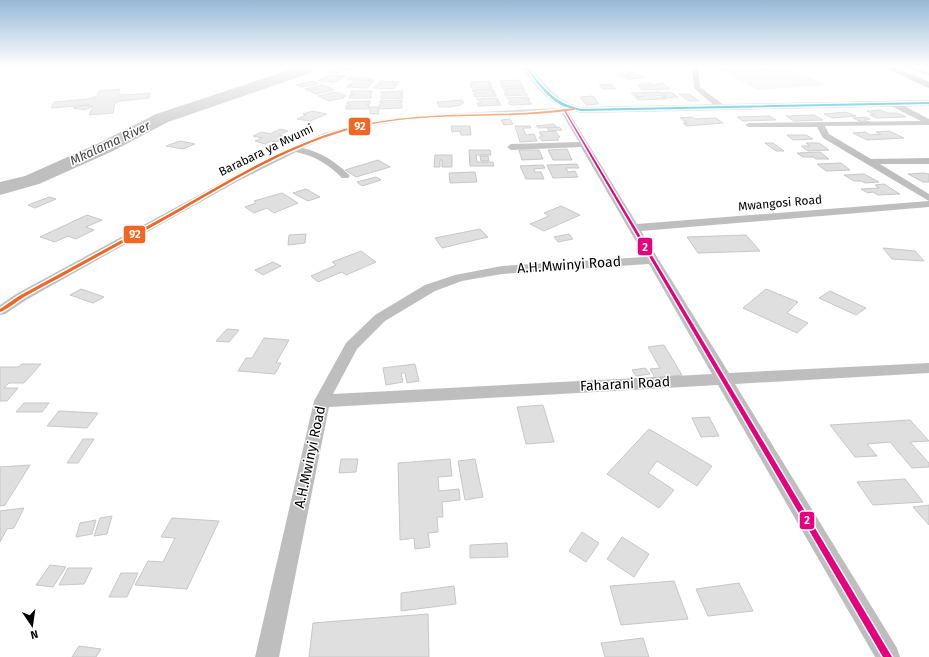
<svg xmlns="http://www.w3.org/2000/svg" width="929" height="657" font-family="'Fira Sans',sans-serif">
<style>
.green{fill:#ececec}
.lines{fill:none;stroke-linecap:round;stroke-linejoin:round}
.stream{fill:#bfbfbf;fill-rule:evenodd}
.river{fill:#bfbfbf;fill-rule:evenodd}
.building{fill:#dfdfdf;stroke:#c7c7c7}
.street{fill:#bebebe;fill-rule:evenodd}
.secondary{fill:#b8b8b8;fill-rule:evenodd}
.bus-1-casing{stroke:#fff;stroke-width:3}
.bus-2-casing{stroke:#fff;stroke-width:3}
.bus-3-casing{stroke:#fff;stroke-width:3}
.bus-1{fill:#00a9ce;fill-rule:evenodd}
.bus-2{fill:#e5007d;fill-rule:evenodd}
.bus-3{fill:#f26522;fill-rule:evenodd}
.labels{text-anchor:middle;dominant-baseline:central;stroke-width:3;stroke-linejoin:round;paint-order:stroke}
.far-street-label{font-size:12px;fill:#000;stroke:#fff}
.far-water-label{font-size:13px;font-style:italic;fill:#444;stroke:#fff}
.street-label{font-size:14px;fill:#000;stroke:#fff}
.line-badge{stroke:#fff;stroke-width:1.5}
.badge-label{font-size:11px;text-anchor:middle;font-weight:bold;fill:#fff}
</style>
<rect width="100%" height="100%" fill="#fff"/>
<path class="green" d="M711 66H782L826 85 758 90Z"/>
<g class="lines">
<path class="stream" d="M902 66H906L929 73V75Z"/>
<path class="river" d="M301 66H317L308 74 168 122 113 151 39 184 0 195V182L25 176 99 143 156 114Z"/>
</g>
<path class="building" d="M336 67 352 68 349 71 340 70 337 73H328Z
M627 72H633L636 75H641L645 78 628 79 625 77H619L616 74H629Z
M329 75 346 76 335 82 318 81Z
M350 77 373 79 370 81 347 79Z
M354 80 374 81 371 84H368L367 85H370L367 88 346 87 350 84H353L355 82H352Z
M519 80 523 87H502L500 81Z
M313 81 319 84 301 87 296 85Z
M380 81 400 82 397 85H395L394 86H396L394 89 373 88 376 85H380L381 84H378Z
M490 81 491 84H488L491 85 492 88H471L470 85H474V84H471L470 82Z
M641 83H650L652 85 663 83 670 89 642 90 638 85H643Z
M611 84 616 89H603L599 85Z
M323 85 334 90 316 94 305 89Z
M523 88 525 91H523L528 95 506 96 504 93H508L503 89Z
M120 89 118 94 124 95 150 93 149 98 120 101 115 103 113 113 89 115 93 106 89 105 51 108 54 102 88 99 97 96 99 91Z
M493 89 495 92H492L495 93 496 96 475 97 473 94H477V92H473L472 90Z
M351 91H372V93L369 94 371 95V98H349L350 95H354V94H351Z
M402 91 403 94H400L402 95 403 98 381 99V96L385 95 384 94H381V92Z
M336 92 346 96 342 97 344 98 329 101 318 96Z
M660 92 665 95 653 96 655 98 664 97 667 99 638 100 635 97H644L635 96 631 93Z
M671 92 678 97 665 98 661 96H667L663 93Z
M679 94H689L699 101H689Z
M593 96 599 104 586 105 580 97Z
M528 97 530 100H527L532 104 510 105 508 102H512L507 98Z
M497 98 499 101H496L499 102 501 105 478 106 477 103H481L476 99Z
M402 100V103H399L402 105V108L379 109V105H383V103H380V101Z
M462 100 464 103H460L461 105 450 107H439L437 102Z
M370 101V104H366L369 105V109H346V106H350V104H347V102Z
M86 105 93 106 85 110 73 108Z
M370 107H378L379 114H370Z
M881 110 887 113H897L906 117 876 118 870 115H875L867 111Z
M312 111 327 114 310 121 297 119 306 115 303 114Z
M846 112 856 116 833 118 824 114Z
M814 115 823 120 794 121 786 116Z
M769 116 776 120 743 121 737 117Z
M692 117 695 119 716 118 723 123 687 126 683 123H687L680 118Z
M865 117 870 119 864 120 870 122 864 123 853 118Z
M510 119 513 124 504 125 501 120Z
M554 124 557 127 538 128 536 126Z
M451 126H470L471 135H461L460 131 452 132Z
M515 126H530L531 128H523L526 135 534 134 537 141 520 142Z
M559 127 562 130 549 131 547 128Z
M280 129 288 131 279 135 288 137 276 142 271 141 265 144 255 141 262 138 253 136 262 132 270 134Z
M555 131 560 137 557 138 559 140 542 141 539 137H542L539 132Z
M889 131 904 138 867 140 853 133 865 132 870 135 881 134 876 132Z
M787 135H806L813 139 793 140Z
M180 141 186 142 195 144 183 149 166 146Z
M765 143H773L784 151H776Z
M806 143H819L829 150 808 151 801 146H810Z
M567 149 572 160H553L548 150Z
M469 150H490L491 155H476L477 162H493L494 166H470Z
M519 150H539L543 159 522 160Z
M820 152 829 159H816L813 157H803L797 153Z
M435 155H452V167H442V160H440V167H434Z
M480 156H488L489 161H481Z
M378 160 390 167 356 177 345 170Z
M841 163 850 170 826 171 817 164Z
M577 164 579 168H566L568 172 575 171 578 177 553 178 547 165Z
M543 165 545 168 534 169 535 172H541L544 179H526L520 166Z
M475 172 477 182 450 183 449 173Z
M924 173 929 174V182H923L908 174Z
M864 174 879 182 865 183 861 181H854L844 175Z
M376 177 381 180 362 186 357 182Z
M884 184 900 194 878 195 873 192 868 193 861 189 879 188 875 185Z
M306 189 320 197 308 201 293 193Z
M282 193 298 203 274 213 267 208 254 213 245 207 256 203 254 201Z
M49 197 56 199 35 208 28 205Z
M561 206 580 215 544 231 530 224 549 216 544 213Z
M87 215 102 220 86 227 94 230 76 239 68 236 55 242 40 237Z
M480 229 488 237 442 248 435 238Z
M306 234 305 243 288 245 289 235Z
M569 234 573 239 558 242 554 237Z
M746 235 760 251 698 253 687 237Z
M883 248 915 251 924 261 892 259Z
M361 251 376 262 346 275 342 272 318 282 311 276 336 265 332 262Z
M273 262 281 266 263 275 255 270Z
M81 289 104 297 93 303 70 295Z
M766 289 798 302 787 313 808 323 797 333 743 308Z
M830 291 866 308 856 315 819 298Z
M227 329 239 330 229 342 216 341Z
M264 338 289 340 276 363H281L275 374 238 371 246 358H252Z
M664 345 682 375 655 378 650 369 660 368 648 347Z
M22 364H41L24 383H9L4 388H18L7 401H0V367H18Z
M415 364 419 381 407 383 405 373H401L403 382 386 385 383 368Z
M645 368 650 374 636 376 632 370Z
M24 403H49L42 412H16Z
M543 405 554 442 526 444 517 407Z
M59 411 98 413 87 428 47 426Z
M709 417 719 436 701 437 692 418Z
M910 420 929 441 910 442 929 463V467L912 468 890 442 867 444 877 456 855 457 830 425Z
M649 429 712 466 697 486 657 461 648 473 674 490 659 508 607 474Z
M83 439H94L78 463H67Z
M341 459H358L356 472 339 473Z
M450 459 452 476 438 477 439 491 459 489 460 500 442 502 443 517H437L438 532 428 533 430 547 415 549 414 538 400 540 398 463Z
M475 459 483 497 465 500 458 461Z
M30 465 5 505 0 506V467Z
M905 479 923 502 873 505 857 482Z
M929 505V525L913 507Z
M24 508 14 528 7 529 0 542V511Z
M112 516 107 534 94 536 100 518Z
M172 518 219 521 187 589 135 585 148 561 163 562 175 538 161 537Z
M96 520 92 534 76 537 80 523Z
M582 532 599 543 586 562 569 551Z
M622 537 649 554 634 577 607 559Z
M507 543 508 557 470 558V545Z
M50 565 66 567 53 587 36 585Z
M68 568H92L84 584 59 585Z
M121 573H138L127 597H109Z
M674 581 688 619 621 625 610 586Z
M739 583 753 611 708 616 696 589Z
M454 586 456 604 401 611V593Z
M428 614 429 657H309L313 623Z
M643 638 649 657H605L601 643Z
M79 646 101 649 96 657H72Z"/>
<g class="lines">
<path class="street" d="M692 66H698L700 87 725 106V110H719L694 88Z
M889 101H895L929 119V125L825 126 829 134 871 159 929 158V164H880L929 194V207L641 231 729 373 929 363V373L735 384 897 648 900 657H875L718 385 329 407 279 657H255L314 401 346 343 375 315 425 285 455 275 502 266 645 257 581 147 511 150 507 147 511 144 579 142 561 112C486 116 408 114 334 135 324 138 314 144 303 148 322 153 335 161 348 174L350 176 348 178H342C328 164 315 156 296 152L238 181 26 300 5 314 0 315V305L16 294 232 177 292 147 327 132 375 121 421 115 575 107V111H568L637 224 929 201 823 138 817 127H749L745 125 749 123 921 121 889 105ZM649 264 712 374 333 394 357 349 385 321 435 291 462 281 502 274Z"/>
<path class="secondary" d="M521 66H530C545 84 557 102 581 107L929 100V106L581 113C549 106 539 91 521 66Z
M880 66H892L929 82V88Z"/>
<defs>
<path id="bus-1" d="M526 68H528C544 88 554 103 581 109L929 102V104L581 111C575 109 569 108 563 106 547 98 536 82 526 68Z"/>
<path id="bus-2" d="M563 109 565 110 892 657H883Z"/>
<path id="bus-3" d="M574 108 575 110C500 121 422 109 348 130 289 147 235 179 182 210 142 233 100 255 59 278 47 284 35 291 24 297 16 302 8 309 0 312V309L19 296C70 268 121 241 171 213 228 181 285 145 348 128 405 113 464 115 523 113 540 112 557 110 574 108Z"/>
</defs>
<use href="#bus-1" class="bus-1-casing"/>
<use href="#bus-2" class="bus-2-casing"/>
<use href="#bus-3" class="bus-3-casing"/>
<use href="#bus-1" class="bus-1"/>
<use href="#bus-2" class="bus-2"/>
<use href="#bus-3" class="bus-3"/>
</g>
<linearGradient id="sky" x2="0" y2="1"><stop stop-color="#97b8d8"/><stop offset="0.42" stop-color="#fff"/><stop offset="1" stop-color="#fff" stop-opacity="0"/></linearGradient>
<rect width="929" height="158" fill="url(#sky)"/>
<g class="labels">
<g class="far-street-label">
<text transform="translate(266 150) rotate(-26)">Barabara ya Mvumi</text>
<text transform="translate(780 203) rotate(-5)">Mwangosi Road</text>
</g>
<g class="far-water-label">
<text transform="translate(110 143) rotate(-25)">Mkalama River</text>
</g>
<g class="street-label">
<text transform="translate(569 265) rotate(-4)">A.H.Mwinyi Road</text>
<text transform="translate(625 384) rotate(-3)">Faharani Road</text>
<text transform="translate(310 457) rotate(-78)">A.H.Mwinyi Road</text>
</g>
</g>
<g class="line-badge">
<rect x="348" y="117" width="23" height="19" rx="4" fill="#f26522"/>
<rect x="123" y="225" width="23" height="19" rx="4" fill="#f26522"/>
<rect x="637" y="237" width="16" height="19" rx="4" fill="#e5007d"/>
<rect x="799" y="511" width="16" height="19" rx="4" fill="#e5007d"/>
</g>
<g class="badge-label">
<text x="360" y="130">92</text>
<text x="135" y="238">92</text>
<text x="645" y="251">2</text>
<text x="807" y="524">2</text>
</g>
<g transform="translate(32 625) rotate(167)" stroke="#ffffff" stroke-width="3" paint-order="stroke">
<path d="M0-3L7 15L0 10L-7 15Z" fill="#000000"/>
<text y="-6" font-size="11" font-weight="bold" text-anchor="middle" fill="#000000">N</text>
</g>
</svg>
